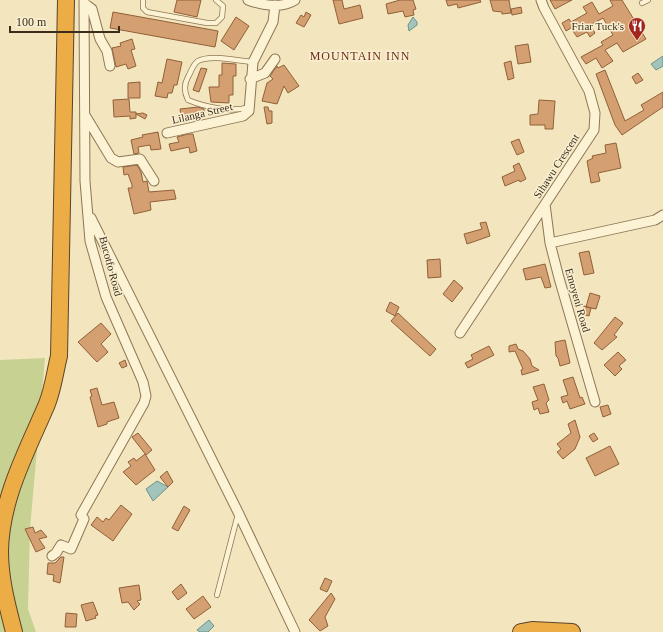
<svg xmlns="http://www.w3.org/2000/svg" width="663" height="632" font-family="Georgia,serif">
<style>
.green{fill:#c7d292}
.water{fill:#a3c4bc;stroke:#69938b}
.building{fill:#d5a071;stroke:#906038}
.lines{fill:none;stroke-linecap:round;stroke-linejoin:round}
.service-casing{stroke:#8e7655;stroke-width:6}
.minor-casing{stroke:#8e7655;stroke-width:11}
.motorway-casing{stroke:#5b442a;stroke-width:18}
.service{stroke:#fcf2d4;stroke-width:4.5}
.minor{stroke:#fcf2d4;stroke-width:9}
.motorway{stroke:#ecac46;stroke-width:16}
.labels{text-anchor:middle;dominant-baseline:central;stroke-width:3;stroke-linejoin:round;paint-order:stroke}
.poi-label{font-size:11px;fill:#3c2d1b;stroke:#f9efd0;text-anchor:end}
.street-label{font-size:11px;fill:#3c2d1b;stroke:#f9efd0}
.neighbourhood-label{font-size:12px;letter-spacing:1px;fill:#6d2d16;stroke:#f9efd0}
</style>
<rect width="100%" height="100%" fill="#f3e6bf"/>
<path class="green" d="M45 358 30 529 28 609 36 632H0V360Z"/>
<path class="water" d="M413 17 417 22V25L409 31 408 25Z
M663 56V66L656 70 651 64Z
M157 481 168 487 153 501 146 489Z
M209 620 214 626 208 632H200L197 630Z"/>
<path class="building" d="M177 0H201L197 17 174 12Z
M333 0H342L344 9 360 5 363 18 339 24Z
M400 0H413L416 9 413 10 414 15 405 17 403 11 388 14 386 4Z
M446 0H480L481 2 458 8 457 4 448 6Z
M490 0H509L511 13 502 14V12L493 11Z
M550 0H572L555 9Z
M610 0H622L646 39 623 52 617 43 605 50 613 61 602 68 596 58 586 64 581 57 603 45 601 42 613 35 603 18 590 25 595 33 590 37 587 32 577 37 571 28 566 31 562 23 569 19 571 22 587 13 583 7 592 2 599 14 613 6Z
M521 7 522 13 512 15 511 9Z
M113 12 218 31 215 47 110 28Z
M306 12 311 15 304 27 296 23 301 15 304 17Z
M236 17 249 26 234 50 221 41Z
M132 39 135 49 131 50 136 66 128 69 126 64 116 67 112 48 121 46 120 43Z
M528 44 531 62 518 64 515 46Z
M167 59 182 62 177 85H174L172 93H168L167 98 155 96 158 82 162 83Z
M511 61 514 78 508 80 504 63Z
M222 63 236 64V76H233V95H229V103L211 102 209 87H219V75H222Z
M284 65 299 86 288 93 284 86 277 104 262 101 267 83 273 79 270 76 277 66 278 68Z
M201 68 207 69 199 92 193 90Z
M605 70 625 121 644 110 641 105 663 92V107L622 135 615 125 596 74Z
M638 73 643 80 636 84 632 77Z
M140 82V98H128V83Z
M129 99 130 112H136V118L130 119V116L114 117 113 100Z
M539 100 555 101 553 129H545V125H530V115L538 114Z
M198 107 204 109V114L181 116 180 109Z
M264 107H268L269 111H272V123L267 124Z
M143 113 147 115 145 119 136 114Z
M158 132 161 149 151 150 150 145 138 147 139 153 134 154 131 140 143 137 142 135Z
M188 134H193L197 151 190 153 189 147 171 151 169 144 179 142 177 137Z
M519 139 524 152 517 155 511 142Z
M616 143 621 168 598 173 600 181 591 183 587 161 593 158 592 156 606 153 605 145Z
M519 163 526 179 520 182 519 180 505 186 502 177 515 171 513 166Z
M137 165 141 172 143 182 147 181 149 192 174 190 176 199 150 202 151 210 134 214 128 188H132V185L128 174 124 175 123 167Z
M486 222 490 236 467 244 464 234 482 229 480 223Z
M589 251 594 273 584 275 579 253Z
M440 259 441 277 428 278 427 260Z
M545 264 551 287 545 288 541 277 526 280 523 269Z
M454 280 463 288 452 302 443 294Z
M590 293 600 296 596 309 586 307Z
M390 302 399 307 395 316 386 311Z
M584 306 591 308 589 316 582 314Z
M398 313 436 349 430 356 391 321Z
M615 317 623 323 614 335 617 337 602 350 594 343Z
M101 323 111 334 101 344 108 352 97 362 78 342Z
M565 340 570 363 560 366 558 358 556 356 555 342Z
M516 344 518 349 523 351 530 359 532 366 539 370 522 375 521 370 523 369 515 351 509 352V346Z
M489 346 494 355 468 368 465 363 473 359 471 355Z
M618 352 626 360 619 366 622 369 615 376 604 365Z
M125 360 127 366 122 368 119 363Z
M573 377 580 398 582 397 585 404 570 409 567 401 563 403 561 397 568 395 563 380Z
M544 384 549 400 546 403 549 412 540 414 538 408 534 410 532 402 538 400 533 387Z
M97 388 102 405 114 402 119 418 107 422V424L98 427 90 397 92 396 90 390Z
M608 405 611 414 603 417 600 407Z
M575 420 580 437 575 449 563 459 557 452 561 449 557 444 571 433 568 424Z
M138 433 152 450 146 455 132 437Z
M594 433 598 439 593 442 589 436Z
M610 446 619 464 595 476 586 458Z
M145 454 155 470 136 485 123 472 131 466 128 462 134 458 136 461Z
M167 471 173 482 168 487 160 477Z
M121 505 132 514 113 541 91 525 97 517 103 522 106 518 109 520Z
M184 506 190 510 178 531 172 528Z
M33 527 35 533 41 530 47 537 39 539 45 548 36 552 25 529Z
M61 557H64L60 583 53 581 54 575 47 574 48 563H55Z
M325 578 332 581 327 592 320 589Z
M181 584 187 593 178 600 172 592Z
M139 585 141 600 137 601 140 604 134 610 128 602 122 603 119 588Z
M331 593 335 599 325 617 328 626 320 631 309 620Z
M203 596 211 607 194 619 186 609Z
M93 602 98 615 95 616 96 618 86 621 81 605Z
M66 613 77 614 76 627H65Z"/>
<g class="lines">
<defs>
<path id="service" d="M143 0V8L147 12 207 23H216L222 17 223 6 216 0
M642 3 648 0
M249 107C232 113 205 107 188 100 184 92 184 84 188 77 191 72 193 64 198 61 210 54 239 61 253 62
M217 595 238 514"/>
<path id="minor" d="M248 0C261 5 282 9 295 0
M84 3 92 9 100 39 107 51 110 66
M250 79 265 73 275 59
M85 115 111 158 118 162 140 159 154 181
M167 133 243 116 249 111 253 62 273 22 275 5
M545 204 550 243 559 278 595 402
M91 218 238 512 295 632
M550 243 655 220 663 215
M460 333 594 130 595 113 589 91 544 8 541 0
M52 556 56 553 61 545 71 549 84 519 81 515 144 403 146 396 143 382 106 297 90 241 85 181 84 0"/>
<path id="motorway" d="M14 632C7 605 0 579 0 551 1 498 27 451 47 404 53 389 55 372 59 356L66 0
M521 632 532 630 572 632"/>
</defs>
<use href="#service" class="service-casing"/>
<use href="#minor" class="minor-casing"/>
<use href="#motorway" class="motorway-casing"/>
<use href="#service" class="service"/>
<use href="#minor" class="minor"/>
<use href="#motorway" class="motorway"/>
</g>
<defs>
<symbol id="restaurant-pin" viewBox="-11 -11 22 30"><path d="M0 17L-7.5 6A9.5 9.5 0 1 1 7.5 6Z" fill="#a3251f" stroke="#f9efd0"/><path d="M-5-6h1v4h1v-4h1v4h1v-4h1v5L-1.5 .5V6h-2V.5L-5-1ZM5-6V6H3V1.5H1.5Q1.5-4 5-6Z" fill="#fff"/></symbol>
</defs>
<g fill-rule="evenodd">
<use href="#restaurant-pin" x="627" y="16" width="20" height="27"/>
</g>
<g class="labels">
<g class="poi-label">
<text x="624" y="26">Friar Tuck's</text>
</g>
<g class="street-label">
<text transform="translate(202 113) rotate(-13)">Lilanga Street</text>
<text transform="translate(556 166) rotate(-57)">Sihawu Crescent</text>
<text transform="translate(111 266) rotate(75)">Bucotfo Road</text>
<text transform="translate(578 300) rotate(74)">Emoyeni Road</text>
</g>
<g class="neighbourhood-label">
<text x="360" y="56">MOUNTAIN INN</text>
</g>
</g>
<path d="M10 26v6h109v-6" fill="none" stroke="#3c2d1b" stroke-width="2"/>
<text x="16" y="26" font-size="12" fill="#3c2d1b" stroke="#f9efd0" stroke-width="3" paint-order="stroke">100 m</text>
</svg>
